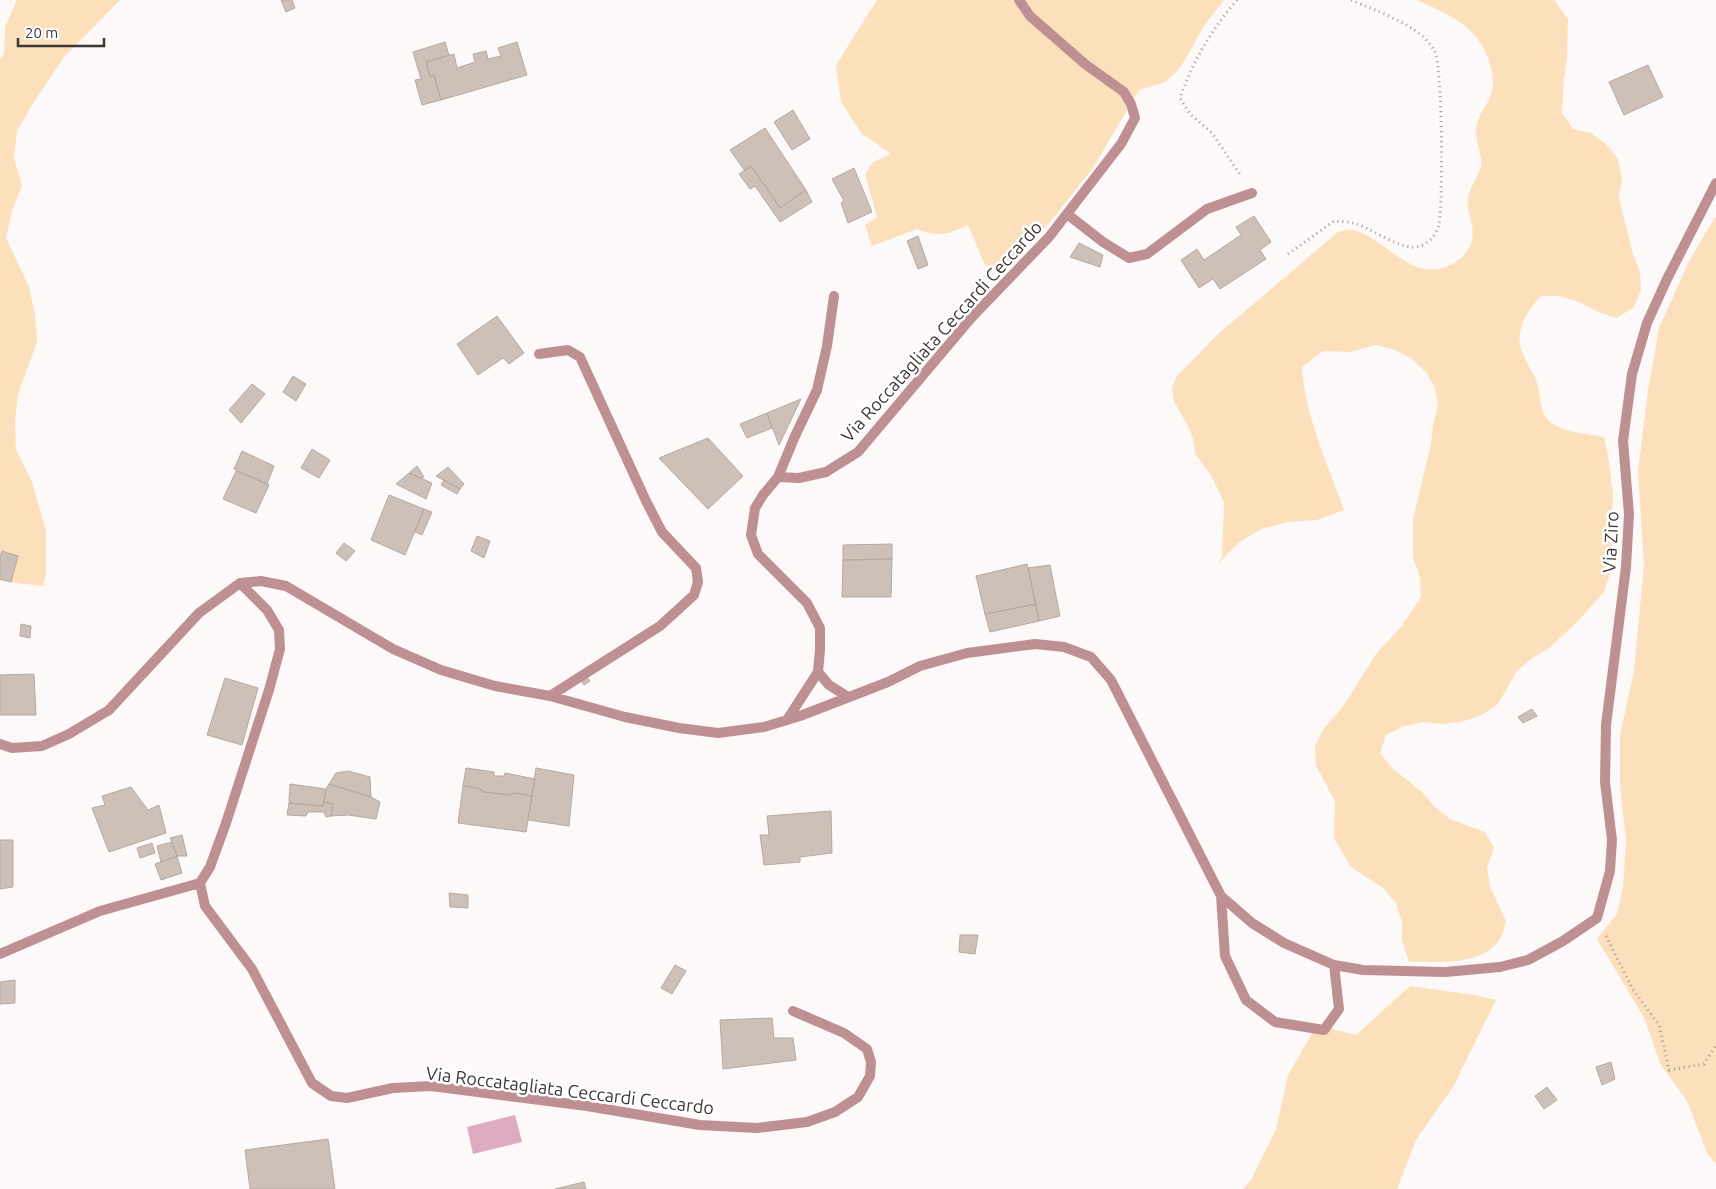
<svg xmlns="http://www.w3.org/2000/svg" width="1716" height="1189" font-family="Ubuntu,sans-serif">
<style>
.green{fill:#fbe0bb}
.water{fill:#deabc0}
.building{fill:#cdc0b8;stroke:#b6a9a2}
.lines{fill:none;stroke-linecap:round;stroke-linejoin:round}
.path{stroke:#a09a9a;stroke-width:3;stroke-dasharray:1 4;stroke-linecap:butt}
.street{stroke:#be9094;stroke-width:10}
.labels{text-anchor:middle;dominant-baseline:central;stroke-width:5;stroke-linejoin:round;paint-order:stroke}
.street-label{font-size:18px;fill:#3e3736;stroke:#fff}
</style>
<rect width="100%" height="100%" fill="#fdf9f9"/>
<path class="green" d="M17 0H120L64 57 32 105 17 131 14 159 22 185 12 211 6 238 29 287 35 314 37 342 18 394 15 422 16 450 32 482 46 531V575L43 586 0 581V60L4 54 5 27Z
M877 0H1224C1218 8 1211 16 1205 25 1194 41 1186 64 1171 77 1162 86 1150 85 1139 90L1093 168 1046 227 999 268 985 265 968 225C947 234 940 238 917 229L872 246 865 225 877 217 865 174 873 162 891 154 861 133 841 102 836 65Z
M1417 0H1554L1568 19 1567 58 1564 78 1562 113 1573 129 1591 133 1607 145 1618 159 1622 179 1619 198 1633 254 1640 272 1641 291 1633 308 1616 318 1596 311 1579 302 1560 296H1541C1527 311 1514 330 1522 352 1526 362 1533 372 1537 383 1541 395 1539 410 1548 420 1559 432 1589 434 1604 437L1608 455 1613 494 1610 574 1604 592 1578 621 1548 649 1532 658 1517 671 1498 704 1482 715 1464 721 1444 724 1424 722 1404 726 1386 735 1380 753 1392 768 1422 792 1435 807 1450 819 1485 832 1494 848 1487 867 1490 887 1506 921C1505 926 1503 934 1500 939 1482 967 1438 961 1409 962L1402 940V922L1396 903 1383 888 1351 867 1334 838 1335 801 1316 766 1315 747 1323 730 1346 702 1376 654 1401 627 1421 597 1420 577 1413 558V519L1431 444 1433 425 1438 406 1435 388 1426 372 1412 359 1395 350 1376 345 1350 352 1323 351 1302 367C1305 417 1328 464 1344 510L1317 520 1288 522 1261 529 1238 543 1219 563 1222 556 1224 502 1212 477 1195 453 1193 439 1188 426 1174 402 1172 388 1177 376 1217 335 1338 232C1343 231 1348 229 1353 230 1386 238 1410 282 1448 266 1459 261 1470 252 1472 239 1475 226 1466 211 1468 198 1470 187 1478 177 1481 166 1483 158 1475 140 1476 129 1477 116 1487 106 1491 95 1495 82 1492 69 1488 58 1477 26 1445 12 1417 0Z
M1716 216V1164L1707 1153 1687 1101 1661 1065 1644 1018 1597 939 1617 914 1623 887 1626 841 1620 785V735L1634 671 1644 565 1638 471 1648 391 1659 328 1690 259Z
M1410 986 1475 995 1496 1000 1453 1087 1416 1140 1397 1189H1243L1251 1180 1276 1129 1288 1075 1317 1025 1356 1035Z"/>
<path class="water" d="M515 1115 522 1142 473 1154 467 1127Z"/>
<path class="building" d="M281 0H292L295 8 286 12Z
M445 42 449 55 426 62 430 76 434 75 441 100 422 105 415 80 421 79 413 52Z
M517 42 527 75 441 100 434 75 430 76 426 62 454 54 457 68 475 62 473 54 486 51 488 59 501 56 498 48Z
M1648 65 1663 97 1624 115 1609 82Z
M793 110 810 139 792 150 774 122Z
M765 128 806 190 780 208 751 166 745 171 730 150Z
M751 166 780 208 806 190 812 202 780 222 755 186 750 189 739 174Z
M854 168 872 212 848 223 841 203 844 201 832 179Z
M1254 216 1271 242 1260 250 1266 259 1220 289 1213 279 1199 288 1181 260 1197 249 1204 260 1241 235 1236 227Z
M918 236 928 265 918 269 907 241Z
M1079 243 1103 255 1100 267 1070 257Z
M497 316 524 353 509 364 503 358 478 375 457 344Z
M293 376 306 384 296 401 283 392Z
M252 384 265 394 241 423 229 410Z
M801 399 779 445 767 413Z
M767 413 772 428 747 438 740 424Z
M708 438 743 476 708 509 659 458Z
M312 449 330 460 319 478 301 468Z
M242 451 274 466 267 484 234 469Z
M417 466 424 477 420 478 409 473Z
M448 467 464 484 460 489 436 476Z
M236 471 269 485 256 513 223 499Z
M409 473 432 483 426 499 396 484Z
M444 480 460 489 457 494 441 485Z
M389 495 424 509 405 555 371 540Z
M424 509 432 512 422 535 415 532Z
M477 536 490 541 484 558 471 551Z
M344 543 355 551 346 561 336 553Z
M843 545 892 544V559L843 560Z
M2 551 18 556 11 582 0 579V557Z
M892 559 891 597H842L843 560Z
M1027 564 1036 604 985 614 976 576Z
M1050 565 1060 616 1039 621 1028 568Z
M1036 604 1039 621 990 632 985 614Z
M21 624 31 626 30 638 20 636Z
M34 674 36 715H0V675Z
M586 676 590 681 584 685 581 680Z
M225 678 258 688 242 745 207 735Z
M1532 709 1537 716 1523 723 1518 717Z
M466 768 494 772V776H504L505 773 535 779 532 796 514 793 510 795 484 792 478 788 463 786Z
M536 768 574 775 569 826 528 820Z
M348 771 370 777 371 797 329 784 336 773Z
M290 784 326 789 323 806 289 803Z
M329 784 371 797 380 802 376 819 348 815 331 816 333 804 324 802 326 789Z
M463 786 478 788 484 792 510 795 514 793 532 796 526 832 458 823Z
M131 787 148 810 159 805 166 833 109 852 92 808 105 805 102 796Z
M324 802 333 804 331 816 326 817 324 812H308L306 816 287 815 289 803 323 806Z
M831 811 832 853 800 857V862L764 865 760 835H769L767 816Z
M182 835 187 856H177L170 838Z
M0 840H13V887L0 889Z
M172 842 177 856 161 862 157 846Z
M152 843 155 853 140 858 137 848Z
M177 856 182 873 161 880 155 864Z
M449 893 468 895V908L450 907Z
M960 935H978L975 954 959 952Z
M675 965 686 971 672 994 661 988Z
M15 980V1003L0 1004V982Z
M772 1018 774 1038H793L796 1060 723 1069 720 1020Z
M1611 1062 1615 1079 1602 1085 1596 1067Z
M1547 1087 1557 1100 1544 1109 1535 1096Z
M328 1139 335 1189H250L245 1150Z
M584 1182 586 1189H555Z"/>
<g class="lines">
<path class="path" d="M1237 0C1211 30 1193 61 1180 98L1190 114 1212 133 1241 176
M1288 254 1334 221C1340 222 1347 221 1353 223 1371 227 1403 253 1420 246 1429 243 1437 234 1439 224 1443 204 1443 64 1434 50 1420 25 1376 11 1351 0
M1606 936 1632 988 1659 1025 1669 1070 1704 1064 1716 1045"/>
<path class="street" d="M1067 214 1103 242 1129 258 1147 254 1207 209 1252 193
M539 354 568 350 580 357 646 501 662 532 696 568 698 582 694 595 660 626 550 696
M778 477 799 478 826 472 858 452 972 317 1049 237 1121 144 1135 118 1131 104 1124 92 1085 64 1030 16 1019 0
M240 583 267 610 279 630 280 649 269 690 226 823 210 867 200 883 205 906 252 969 312 1083 331 1096 347 1098 393 1088 431 1086 587 1106 700 1125 757 1128 807 1122 835 1112 858 1097 870 1076 871 1062 867 1049 844 1033 793 1011
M818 672 829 685 848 697
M787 720 818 672 820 650V628L807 603 758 554 751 535 755 508 763 495 778 477 795 436 817 390 827 346 834 296
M0 744 12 748 42 746 69 734 109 710 199 613 240 583 261 581 286 586 393 649 441 670 495 686 550 696 625 717 679 728 718 733 764 727 800 716 888 682 920 666 967 653 1035 644 1064 647 1091 657 1111 680 1221 896 1252 923 1284 943 1334 965 1363 970 1445 972 1500 967 1528 960 1563 941 1597 918 1610 871 1612 840 1605 782 1606 725 1626 567 1629 514 1623 441 1632 374 1647 323 1667 279 1716 183
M1221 896 1225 956 1246 1000 1275 1022 1324 1030 1339 1009 1334 965
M0 954 100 911 200 883"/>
</g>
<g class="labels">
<g class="street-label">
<text transform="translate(941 331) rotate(-48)">Via Roccatagliata Ceccardi Ceccardo</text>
<text transform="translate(1610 542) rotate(-87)">Via Ziro</text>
<text transform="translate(570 1090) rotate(7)">Via Roccatagliata Ceccardi Ceccardo</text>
</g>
</g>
<path d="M18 38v8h86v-8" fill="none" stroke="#3e3736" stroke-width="2.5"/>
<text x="25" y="38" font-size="15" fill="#3e3736" stroke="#ffffff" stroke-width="4" paint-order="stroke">20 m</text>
</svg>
